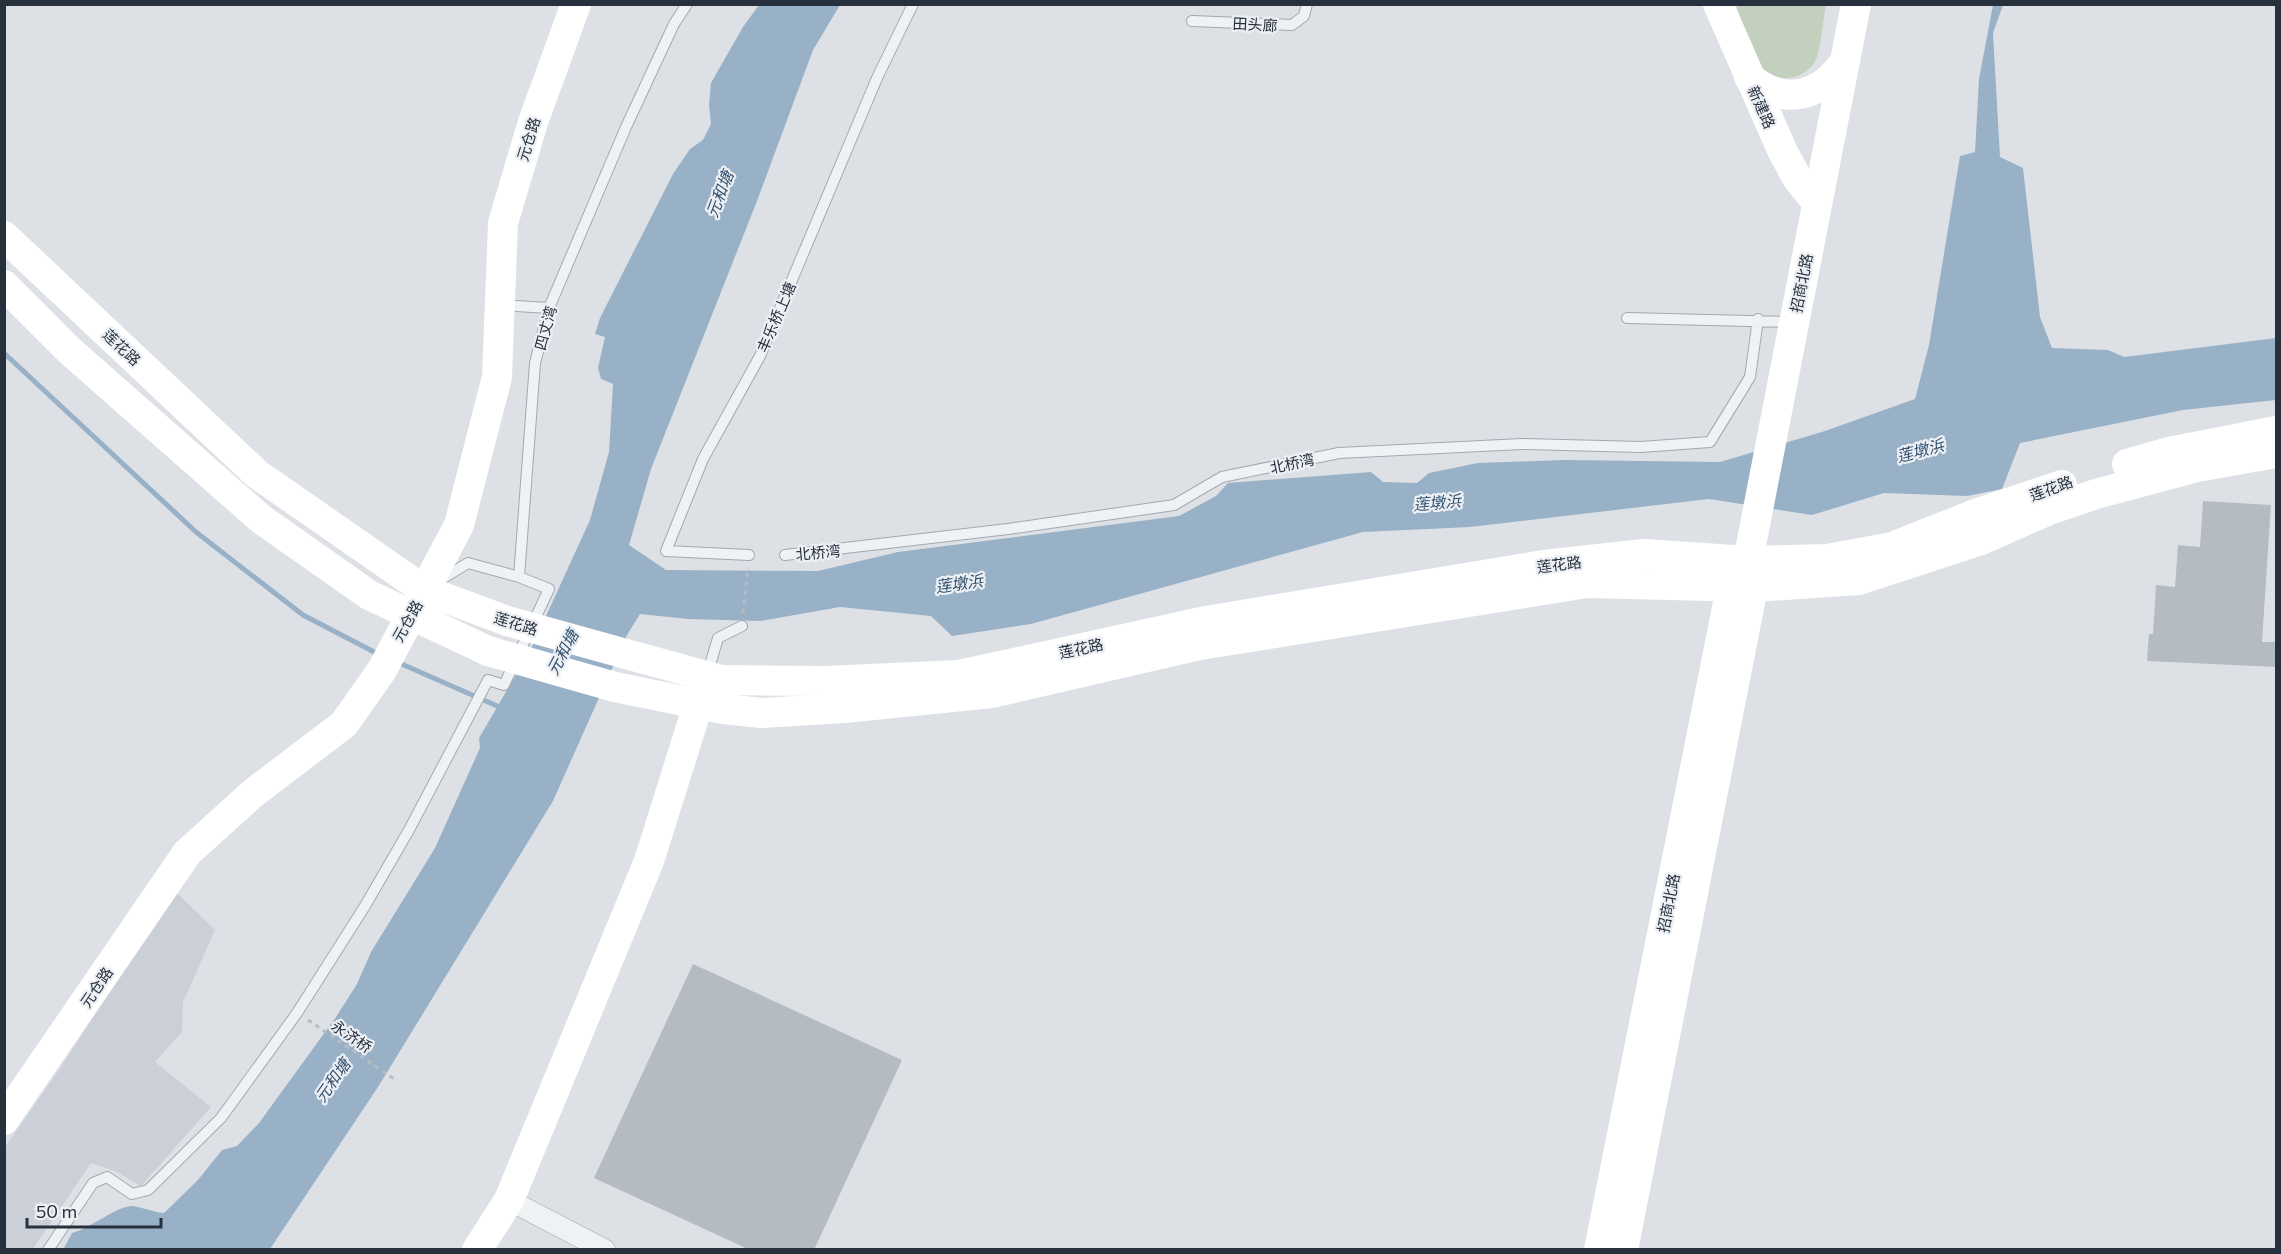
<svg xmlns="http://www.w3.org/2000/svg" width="2281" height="1254" font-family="Commissioner,'Noto Sans SC',sans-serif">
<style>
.built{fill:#cbd0d8}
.green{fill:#c4d0be}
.water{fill:#98b1c6}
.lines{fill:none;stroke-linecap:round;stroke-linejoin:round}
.stream{stroke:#98b1c6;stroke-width:5}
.building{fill:#b4bbc3}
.lane-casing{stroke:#a3a8b0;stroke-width:12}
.street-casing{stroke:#a3a8b0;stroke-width:22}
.path{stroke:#b7bcc1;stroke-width:3;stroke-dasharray:4.5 4.5;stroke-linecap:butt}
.lane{stroke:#eff2f5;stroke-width:10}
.street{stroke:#eff2f5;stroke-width:21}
.secondary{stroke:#fff;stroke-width:30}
.secondary-bridge{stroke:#fff;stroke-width:30}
.labels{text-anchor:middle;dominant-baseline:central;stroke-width:4.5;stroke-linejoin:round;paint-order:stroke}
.street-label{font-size:15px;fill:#27303d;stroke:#ecf0f4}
.water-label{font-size:16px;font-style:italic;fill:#32516f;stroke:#ecf0f4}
</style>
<rect width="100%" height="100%" fill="#dde1e6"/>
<path class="built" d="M175 891 215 930 183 1002 182 1032 155 1062 211 1107 141 1186 117 1172 91 1163 33 1249 5 1250V1147L59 1070Z"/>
<path class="green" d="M1736 5H1826C1823 18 1821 54 1814 63 1800 83 1772 83 1759 65 1748 49 1743 23 1736 5Z"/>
<path class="water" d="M759 5H840L813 50 757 201 651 469 629 545 666 570 818 571 898 552 1179 516 1216 496 1228 483 1371 472 1383 482 1417 483 1429 473 1478 463 1564 460 1720 462 1825 431 1915 399 1929 345 1960 156 1975 152 1979 79 1993 5H2003L1993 33 2000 157 2023 168 2040 317 2052 348 2108 350 2124 357 2276 338V400L2183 410 2020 443 2002 489 1967 496 1884 493 1812 515 1709 499 1470 527 1363 532 1031 624 952 636 931 616 840 607 760 621 688 619 640 614 627 635 553 801 378 1087 270 1249 63 1250 72 1233C91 1228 117 1206 132 1206 142 1207 153 1212 164 1213L198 1180 222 1150 237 1146 259 1123 336 1017 357 984 371 952 435 848 480 748 479 738 530 651 590 520 609 452 613 384 601 379 598 368 605 337 595 334 600 318 673 174 690 149 703 140 711 124 709 105 711 83 743 27Z"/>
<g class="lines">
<path class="stream" d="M4 353 196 532 303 615 380 655
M397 662 504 709"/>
</g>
<path class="building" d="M2203 501 2271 505 2262 642H2277V667L2147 661 2149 634H2153L2156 585 2175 587 2178 545 2200 547Z
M693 964 902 1060 814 1250H750L594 1178Z"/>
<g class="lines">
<defs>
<path id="lane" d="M1192 21 1292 25 1304 16 1307 4
M501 305 549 308
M1627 318 1793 322
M749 555 666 551 703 459 760 356 877 78 913 4
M785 555 1008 529 1174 505 1222 477 1339 453 1522 444 1641 447 1710 442 1750 377 1758 319
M519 577 535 363 549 308 626 127 674 24 687 4
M707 675 718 638 742 626
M48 1250 93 1183 107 1177 132 1194 148 1190 221 1118 297 1013 365 906 409 830 488 680 504 685 549 589 519 577 468 563 437 582"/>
<path id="street" d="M509 1200 605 1250"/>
</defs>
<use href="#lane" class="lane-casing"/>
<use href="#street" class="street-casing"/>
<path class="path" d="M743 613 748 568
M308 1020 394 1079"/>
<use href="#lane" class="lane"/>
<use href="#street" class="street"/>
<path class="secondary" d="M1718 4 1782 150 1797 178 1817 203
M1749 77C1784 106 1818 98 1844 63
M4 236 257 474 424 590 507 621
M4 285 70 351 261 519 369 595 488 651
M2127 464 2169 452 2276 431
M626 654 721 680 826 681 959 675 1206 621 1544 565 1644 554 1748 561 1827 559 1892 547 1978 513 2062 485
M615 687 723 709 762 713 844 708 992 693 1200 645 1587 583 1753 587 1859 580 1981 540 2049 510 2096 494 2197 467 2276 453
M4 1120 187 853 252 794 344 724 382 670 459 525 497 377 503 223 533 122 576 4
M477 1250 509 1200 649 861 704 686
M1599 1250 1731 588 1748 561 1856 4
M1623 1250 1753 587 1749 569"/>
<path class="secondary-bridge" d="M507 621 626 654
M488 651 615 687"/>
</g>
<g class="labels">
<g class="street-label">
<text transform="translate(1255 24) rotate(3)">田头廊</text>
<text transform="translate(1762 107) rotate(66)">新建路</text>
<text transform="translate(528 139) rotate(-73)">元仓路</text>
<text transform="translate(1801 283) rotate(-79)">招商北路</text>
<text transform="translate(776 317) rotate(-67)">丰乐桥上塘</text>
<text transform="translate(545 328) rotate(-75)">四丈湾</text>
<text transform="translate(122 347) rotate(43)">莲花路</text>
<text transform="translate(1292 463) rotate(-12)">北桥湾</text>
<text transform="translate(2051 488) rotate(-20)">莲花路</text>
<text transform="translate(818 552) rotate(-5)">北桥湾</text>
<text transform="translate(1559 564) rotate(-7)">莲花路</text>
<text transform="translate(407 621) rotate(-61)">元仓路</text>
<text transform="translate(516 623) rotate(17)">莲花路</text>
<text transform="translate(1081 648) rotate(-12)">莲花路</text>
<text transform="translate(1668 903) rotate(-79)">招商北路</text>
<text transform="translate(96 987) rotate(-56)">元仓路</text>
<text transform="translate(352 1036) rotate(34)">永济桥</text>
</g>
<g class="water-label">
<text transform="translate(719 194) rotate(-69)">元和塘</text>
<text transform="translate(1920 450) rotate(-15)">莲墩浜</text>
<text transform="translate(1437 502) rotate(-5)">莲墩浜</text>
<text transform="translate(959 583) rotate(-8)">莲墩浜</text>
<text transform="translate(562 652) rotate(-62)">元和塘</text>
<text transform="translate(332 1080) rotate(-55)">元和塘</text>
</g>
</g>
<rect width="2281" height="1254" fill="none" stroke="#27303d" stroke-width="12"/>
<path d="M27 1218v9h134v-9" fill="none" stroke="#27303d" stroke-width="3"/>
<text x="36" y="1218" font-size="18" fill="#27303d" stroke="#ecf0f4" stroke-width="4.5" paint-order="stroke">50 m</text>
</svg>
